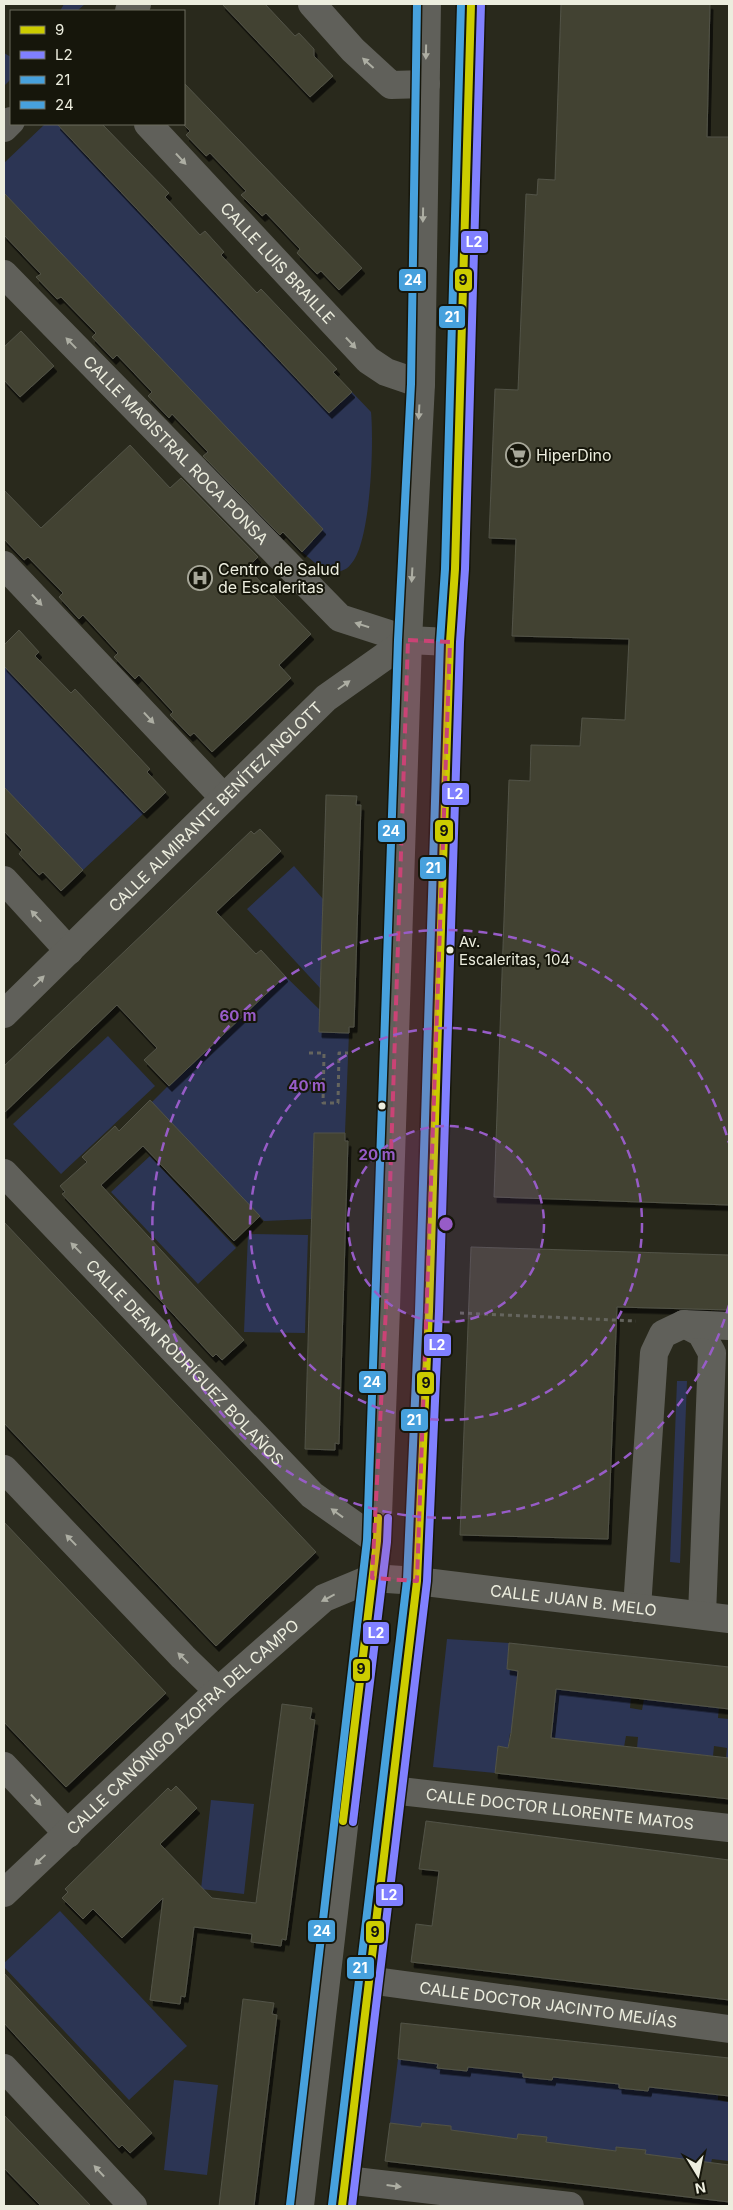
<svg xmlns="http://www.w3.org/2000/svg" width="733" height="2210" font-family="Inter,sans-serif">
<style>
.green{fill:#2c3554}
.building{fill:#434333;stroke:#525347;filter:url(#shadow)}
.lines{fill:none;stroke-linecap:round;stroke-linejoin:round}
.path{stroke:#65655e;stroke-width:3;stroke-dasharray:4 4;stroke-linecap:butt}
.minor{stroke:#60605a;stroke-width:28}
.tertiary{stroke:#60605a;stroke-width:28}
.bus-1-casing{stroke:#16160b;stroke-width:11}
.bus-2-casing{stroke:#16160b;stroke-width:11}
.bus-3-casing{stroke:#16160b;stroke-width:11}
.bus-4-casing{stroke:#16160b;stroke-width:11}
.bus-1{stroke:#cc0;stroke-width:8}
.bus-2{stroke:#8080ff;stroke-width:8}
.bus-3{stroke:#47a1dd;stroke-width:8}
.bus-4{stroke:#47a1dd;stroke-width:8}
.oneway{fill:#adaea3}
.marked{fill:#ca4375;fill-opacity:0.2;stroke:#ca4375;stroke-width:4;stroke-dasharray:10 6;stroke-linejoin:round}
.ring{fill:none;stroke:#975cc7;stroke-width:2.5;stroke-dasharray:9 6}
.bus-dot{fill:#ecedde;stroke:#16160b;stroke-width:2}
.labels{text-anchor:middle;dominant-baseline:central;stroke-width:4;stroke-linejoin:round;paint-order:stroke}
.bus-label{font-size:15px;fill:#ecedde;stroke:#16160b;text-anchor:start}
.street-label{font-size:16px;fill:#ecedde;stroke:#16160b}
.poi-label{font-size:16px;fill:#ecedde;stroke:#16160b;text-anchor:start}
.centre{fill:#975cc7;stroke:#16160b;stroke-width:2.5}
.ring-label{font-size:15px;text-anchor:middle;font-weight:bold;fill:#975cc7;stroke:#16160b;stroke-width:4;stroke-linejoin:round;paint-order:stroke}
.line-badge{stroke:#16160b;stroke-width:2}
.badge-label{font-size:14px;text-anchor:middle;font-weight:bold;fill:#fff}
.pale-badge-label{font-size:14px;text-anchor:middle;font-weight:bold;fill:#111}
</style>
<defs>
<filter id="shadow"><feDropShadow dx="3" dy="5.5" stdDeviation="0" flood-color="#0009"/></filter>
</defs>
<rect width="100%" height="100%" fill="#29291c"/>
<path class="green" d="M64 4H85L77 11H60Z
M4 53 11 57V79L4 86Z
M45 124H57L329 413 352 392 371 412C374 442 371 543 351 564 345 572 337 572 327 573L302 552 323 529 4 193V163Z
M4 666 144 813 83 870 4 787Z
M294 866 323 899 320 988 247 909Z
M281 972 320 1010 319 1031 349 1033 345 1133H314L311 1219 264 1221 158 1109 149 1105 168 1086 164 1081 171 1075 176 1080 221 1037 216 1032Z
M108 1036 155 1086 61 1174 13 1124Z
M150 1156 236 1248 198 1284 111 1192Z
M248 1234 308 1235 305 1333 244 1332Z
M677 1381H687L680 1563 670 1562Z
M447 1639 509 1643 507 1669 518 1671 516 1685 543 1688 542 1698 555 1700 556 1689 582 1692 584 1678 631 1697 630 1708 642 1710 644 1699 719 1707 718 1718 729 1719V1759L726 1758 727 1748 714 1746 713 1756 637 1748 638 1737 626 1736 624 1747 510 1733 508 1748 498 1746 495 1773 433 1767Z
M211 1800 254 1804 244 1894 201 1889Z
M60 1911 187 2046 129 2100 4 1967V1963Z
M398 2059 438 2064V2068L467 2071 468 2067 523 2073V2077L552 2080 553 2077 619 2084V2088L648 2091 649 2087 718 2095V2100L729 2102V2161L712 2159 711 2163 645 2155V2150L617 2147 616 2151 546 2143 547 2137 518 2134 517 2139 451 2130V2126L422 2123 421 2127 390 2123Z
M174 2080 218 2085 207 2175 164 2170Z"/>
<path class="building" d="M222 4H265L295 36 299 33 314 49V56L333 76 310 97Z
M561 4H710L707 137H729V1205L494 1197 509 780 530 781 531 745 580 746 582 718 625 720 629 639 512 636 516 539 489 538 495 389 518 390 526 194 537 195 538 179 555 180Z
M184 83 362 268 339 290 321 271 317 274 297 253 300 249 266 213 262 216 241 195 246 191 210 153 206 156 186 135 190 131 184 125Z
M57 124H102L169 193 165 197 200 235 205 231 224 252 221 255 257 293 261 289 337 369 333 372 352 392 329 413Z
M4 193 323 529 302 552 283 532 280 535 203 456 208 452 172 414 169 418 148 396 152 392 117 355 113 359 92 337 96 333 61 297 57 299 36 277 41 274 4 235Z
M21 331 54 366 20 397 4 380V347Z
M130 445 170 488 181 478 258 557 247 568 311 634 279 665 291 678 212 752 194 733 190 736 170 715 173 712 139 675 135 679 114 657 118 653 83 615 79 619 59 597 63 593 28 557 24 560 4 539V490L41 528Z
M19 630 39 652 35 656 71 693 75 689 150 769 147 772 166 792 144 813 4 666V645Z
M4 787 83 870 61 891 43 872 39 875 19 854 22 850 4 831Z
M326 795 357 796 356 805H361L354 1027H349V1033L319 1032Z
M260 829 281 851 216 912 256 954 261 950 285 976 169 1086 144 1060 157 1048 117 1005 4 1113V1066L251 831 254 834Z
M150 1100 260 1216 234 1241 143 1146 101 1185 244 1340 222 1360 216 1354 213 1357 62 1194 65 1192 60 1186 87 1162 82 1157 115 1126 119 1131Z
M314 1133H345V1141H348L339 1444 335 1443V1450L305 1449Z
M4 1222 316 1552 216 1646 4 1423Z
M471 1247 729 1255V1310L617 1307 608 1539 460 1535Z
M4 1522 166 1693 66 1787 4 1722Z
M509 1643 729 1667V1709L556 1689 551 1738 729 1758V1799L495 1773 498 1746 508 1748 511 1733 518 1671 507 1669Z
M282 1704 312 1708 310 1719 315 1720 286 1940 282 1939 281 1946 251 1942 252 1934 194 1927 185 1997 181 1996 180 2004 150 2000 163 1898 122 1938 93 1909 83 1919 62 1898 68 1892 65 1889 168 1788 171 1791 176 1786 197 1808 160 1844 212 1898 256 1903Z
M426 1821 729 1860V2000L411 1962 416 1924 432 1926 439 1871 419 1869Z
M4 1973 152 2133 130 2153 122 2145 119 2148 4 2023Z
M243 1999 274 2003 272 2014 277 2015 254 2206H219Z
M401 2023 729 2058V2096L649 2087 648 2091 619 2088V2084L553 2077 552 2080 523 2077V2073L468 2067 467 2071 437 2068 438 2064 398 2059Z
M4 2115 48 2161 91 2206H41L4 2168Z
M390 2123 421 2127 422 2123 451 2126V2130L517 2139 518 2134 547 2137 546 2142 616 2151V2147L646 2150 645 2154 729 2165V2202L385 2161Z"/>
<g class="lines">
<path class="path" d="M309 1053H324L323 1103H338L339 1053H348
M460 1313 636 1321"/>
<g class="minor">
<path d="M312 4 353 50 391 85 426 84"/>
<path d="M129 11 137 4"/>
<path id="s1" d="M148 124 368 360 386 372 421 384"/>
<path d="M4 128 11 121"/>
<path id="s2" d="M4 274 340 618 408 640 450 642"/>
<path d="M4 565 224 798"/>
<path d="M4 880 69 951"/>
<path id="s3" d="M4 1014 326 698 408 640"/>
<path id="s4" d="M4 1173 312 1495 377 1541"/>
<path d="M684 1324 701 1333 712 1353 702 1615"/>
<path d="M4 1469 183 1657 218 1691"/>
<path d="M637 1608 654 1353 663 1334 684 1324 729 1326"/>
<path d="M4 1766 68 1834"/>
<path id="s5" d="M391 1790 729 1828"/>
<path id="s6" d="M4 1893 218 1691 324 1598 372 1578 417 1581 729 1619"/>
<path id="s7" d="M368 1980 729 2029"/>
<path d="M4 2068 133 2206"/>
<path d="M346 2180 570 2206"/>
</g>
<path class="tertiary" d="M300 2206 377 1541 386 1308 408 640 421 384 427 4
M342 2206 368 1980 417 1581 429 1311 450 642 455 569 471 4"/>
<defs>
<path id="bus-1" d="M343 1821 377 1541 378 1518
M342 2206 417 1581 429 1311 450 642 455 569 471 4"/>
<path id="bus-2" d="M353 1822 387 1542 388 1518
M352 2206 427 1581 439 1311 460 642 465 569 481 4"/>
<path id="bus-3" d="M332 2205 407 1580 419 1311 440 642 445 569 461 4"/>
<path id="bus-4" d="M290 2205 367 1540 398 640 411 384 417 4"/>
</defs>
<use href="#bus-1" class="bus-1-casing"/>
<use href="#bus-2" class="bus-2-casing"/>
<use href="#bus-3" class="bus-3-casing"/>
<use href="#bus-4" class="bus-4-casing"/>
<use href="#bus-1" class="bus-1"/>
<use href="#bus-2" class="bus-2"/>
<use href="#bus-3" class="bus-3"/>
<use href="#bus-4" class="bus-4"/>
</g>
<defs><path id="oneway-solid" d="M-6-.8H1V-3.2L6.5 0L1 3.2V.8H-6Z" transform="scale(1.25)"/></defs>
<g class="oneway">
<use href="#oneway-solid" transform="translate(426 52) rotate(91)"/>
<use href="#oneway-solid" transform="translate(368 63) rotate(-138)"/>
<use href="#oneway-solid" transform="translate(181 159) rotate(47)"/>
<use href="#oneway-solid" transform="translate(423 215) rotate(91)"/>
<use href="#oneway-solid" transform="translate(71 343) rotate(-134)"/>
<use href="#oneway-solid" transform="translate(351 343) rotate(47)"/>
<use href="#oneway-solid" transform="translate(419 412) rotate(93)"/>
<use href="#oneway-solid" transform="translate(412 575) rotate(93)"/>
<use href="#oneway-solid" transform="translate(37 600) rotate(47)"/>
<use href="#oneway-solid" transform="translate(362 625) rotate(-162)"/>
<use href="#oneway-solid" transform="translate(344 685) rotate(-35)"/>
<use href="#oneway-solid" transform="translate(149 718) rotate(47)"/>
<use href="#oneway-solid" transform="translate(36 916) rotate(-133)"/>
<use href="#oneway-solid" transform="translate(39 981) rotate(-44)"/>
<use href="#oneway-solid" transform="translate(76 1248) rotate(-134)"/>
<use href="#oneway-solid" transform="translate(337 1513) rotate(-144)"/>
<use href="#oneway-solid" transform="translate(71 1540) rotate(-134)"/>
<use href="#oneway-solid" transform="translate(328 1598) rotate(152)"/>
<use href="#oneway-solid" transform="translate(183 1658) rotate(-135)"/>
<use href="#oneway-solid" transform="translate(36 1800) rotate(47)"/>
<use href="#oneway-solid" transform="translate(40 1860) rotate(137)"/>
<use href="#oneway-solid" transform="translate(99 2171) rotate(-133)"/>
<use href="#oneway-solid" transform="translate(394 2186) rotate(7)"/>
</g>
<path class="marked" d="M408 640 450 642 417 1581 372 1578 386 1308Z"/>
<circle cx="446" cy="1224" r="98" fill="#975cc7" fill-opacity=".12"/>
<g class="ring">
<circle cx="446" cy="1224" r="98"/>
<circle cx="446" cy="1224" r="196"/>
<path d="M729 1305A294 294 0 1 1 729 1143"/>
</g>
<defs>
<symbol id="supermarket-ring" viewBox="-11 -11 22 22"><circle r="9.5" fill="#16160b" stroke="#a8a89a" stroke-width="1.5"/><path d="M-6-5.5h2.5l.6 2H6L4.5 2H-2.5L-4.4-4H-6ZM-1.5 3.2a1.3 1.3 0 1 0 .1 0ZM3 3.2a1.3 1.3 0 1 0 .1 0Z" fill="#a8a89a"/></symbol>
<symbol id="hospital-ring" viewBox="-11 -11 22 22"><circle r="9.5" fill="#16160b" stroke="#a8a89a" stroke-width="1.5"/><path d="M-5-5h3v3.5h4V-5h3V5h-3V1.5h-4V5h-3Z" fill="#a8a89a"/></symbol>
</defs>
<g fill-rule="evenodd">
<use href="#supermarket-ring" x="504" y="441" width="28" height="28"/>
<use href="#hospital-ring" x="186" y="564" width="28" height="28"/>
</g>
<g class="bus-dot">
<circle cx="450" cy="950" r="4.5"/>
<circle cx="382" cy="1106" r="4.5"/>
</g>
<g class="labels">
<g class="bus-label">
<text x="459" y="941">Av.<tspan x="459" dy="18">Escaleritas, 104</tspan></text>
</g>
<g class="street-label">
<text stroke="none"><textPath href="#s1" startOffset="190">CALLE LUIS BRAILLE</textPath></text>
<text stroke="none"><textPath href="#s2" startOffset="246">CALLE MAGISTRAL ROCA PONSA</textPath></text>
<text stroke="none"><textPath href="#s3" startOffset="296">CALLE ALMIRANTE BENÍTEZ INGLOTT</textPath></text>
<text stroke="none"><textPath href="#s4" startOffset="262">CALLE DEAN RODRÍGUEZ BOLAÑOS</textPath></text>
<text stroke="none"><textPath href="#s6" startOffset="690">CALLE JUAN B. MELO</textPath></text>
<text stroke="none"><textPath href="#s6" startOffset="244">CALLE CANÓNIGO AZOFRA DEL CAMPO</textPath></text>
<text stroke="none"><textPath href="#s5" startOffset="170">CALLE DOCTOR LLORENTE MATOS</textPath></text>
<text stroke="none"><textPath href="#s7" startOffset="182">CALLE DOCTOR JACINTO MEJÍAS</textPath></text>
</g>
<g class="poi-label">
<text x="536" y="455">HiperDino</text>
<text x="218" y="569">Centro de Salud<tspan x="218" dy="18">de Escaleritas</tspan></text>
</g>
</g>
<circle cx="446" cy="1224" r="8" class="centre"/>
<g class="ring-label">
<text x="238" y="1021">60 m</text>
<text x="307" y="1091">40 m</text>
<text x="377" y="1160">20 m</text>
</g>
<g class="line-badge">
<rect x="460" y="230" width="29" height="24" rx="5" fill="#8080ff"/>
<rect x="398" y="268" width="29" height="24" rx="5" fill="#47a1dd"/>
<rect x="454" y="268" width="19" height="24" rx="5" fill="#cc0"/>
<rect x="438" y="305" width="28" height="24" rx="5" fill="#47a1dd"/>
<rect x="441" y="782" width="29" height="24" rx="5" fill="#8080ff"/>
<rect x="377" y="819" width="29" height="24" rx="5" fill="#47a1dd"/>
<rect x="434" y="819" width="20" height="24" rx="5" fill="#cc0"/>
<rect x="419" y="856" width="28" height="24" rx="5" fill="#47a1dd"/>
<rect x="423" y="1333" width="29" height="24" rx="5" fill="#8080ff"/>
<rect x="358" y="1370" width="29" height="24" rx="5" fill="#47a1dd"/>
<rect x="416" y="1371" width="19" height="24" rx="5" fill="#cc0"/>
<rect x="400" y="1408" width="29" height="24" rx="5" fill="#47a1dd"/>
<rect x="362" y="1621" width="28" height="24" rx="5" fill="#8080ff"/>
<rect x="352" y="1658" width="19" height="24" rx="5" fill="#cc0"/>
<rect x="375" y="1883" width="29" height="24" rx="5" fill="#8080ff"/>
<rect x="307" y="1919" width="29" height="24" rx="5" fill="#47a1dd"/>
<rect x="365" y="1920" width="20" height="24" rx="5" fill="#cc0"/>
<rect x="346" y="1956" width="29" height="24" rx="5" fill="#47a1dd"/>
</g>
<g class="badge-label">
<text x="474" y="247">L2</text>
<text x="413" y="285">24</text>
<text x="452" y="322">21</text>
<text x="455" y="799">L2</text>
<text x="391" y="836">24</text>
<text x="433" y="873">21</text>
<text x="437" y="1350">L2</text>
<text x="372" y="1387">24</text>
<text x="414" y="1425">21</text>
<text x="376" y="1638">L2</text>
<text x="389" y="1900">L2</text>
<text x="322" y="1936">24</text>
<text x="360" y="1973">21</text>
</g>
<g class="pale-badge-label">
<text x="463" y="285">9</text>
<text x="444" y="836">9</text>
<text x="426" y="1388">9</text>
<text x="361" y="1674">9</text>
<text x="375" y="1937">9</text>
</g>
<rect width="733" height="2210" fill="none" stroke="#ecedde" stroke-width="10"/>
<rect x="10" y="10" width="175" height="115" fill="#16160b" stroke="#6c6c5f"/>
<rect x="20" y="26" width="25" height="8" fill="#cccc00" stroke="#6c6c5f"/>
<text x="55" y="35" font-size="15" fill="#ecedde">9</text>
<rect x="20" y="51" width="25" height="8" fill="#8080ff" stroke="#6c6c5f"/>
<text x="55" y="60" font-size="15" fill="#ecedde">L2</text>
<rect x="20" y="76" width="25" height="8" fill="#47a1dd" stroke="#6c6c5f"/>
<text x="55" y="85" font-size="15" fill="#ecedde">21</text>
<rect x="20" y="101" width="25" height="8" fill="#47a1dd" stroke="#6c6c5f"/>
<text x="55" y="110" font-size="15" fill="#ecedde">24</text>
<g transform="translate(698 2175) rotate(170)" stroke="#16160b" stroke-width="4" paint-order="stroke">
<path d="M0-4L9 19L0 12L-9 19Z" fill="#ecedde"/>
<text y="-8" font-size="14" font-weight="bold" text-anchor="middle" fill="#ecedde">N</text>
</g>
</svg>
